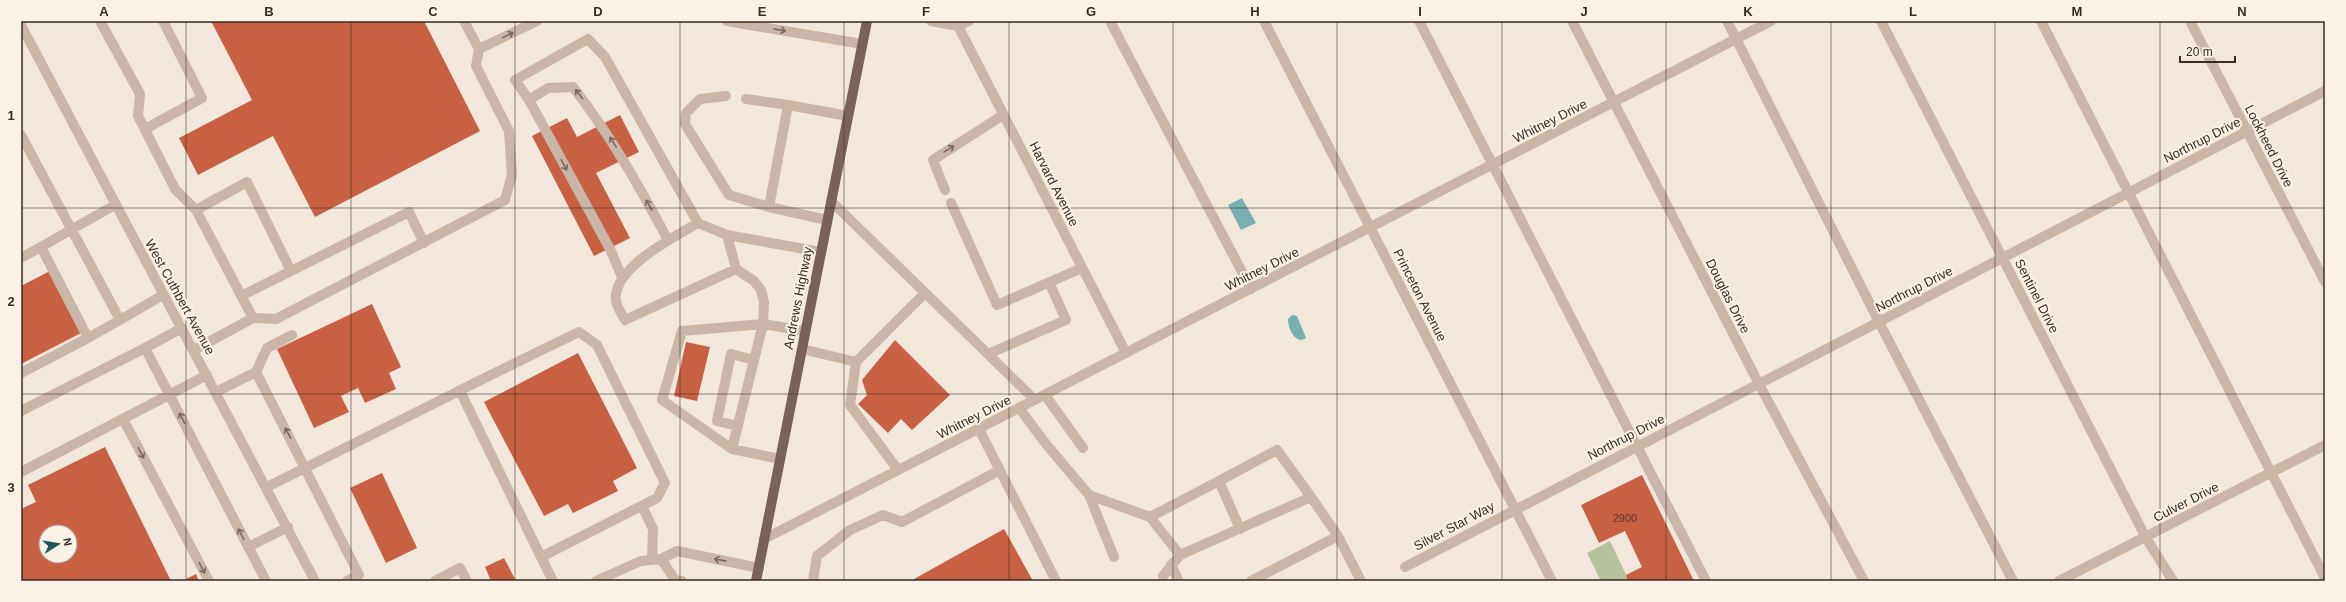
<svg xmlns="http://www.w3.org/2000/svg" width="2346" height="602" font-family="Arial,sans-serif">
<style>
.green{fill:#b5c19a}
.water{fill:#79afb0}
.building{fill:#c86043;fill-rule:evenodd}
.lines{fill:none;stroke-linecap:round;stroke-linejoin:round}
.service{stroke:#cab6a6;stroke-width:10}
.minor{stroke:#cab6a6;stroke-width:10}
.tertiary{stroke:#cab6a6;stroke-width:10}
.primary{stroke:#796258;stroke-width:10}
.oneway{stroke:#796a60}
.grid{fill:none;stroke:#362c27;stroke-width:1;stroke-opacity:0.55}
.labels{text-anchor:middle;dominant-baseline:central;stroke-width:4;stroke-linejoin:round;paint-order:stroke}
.number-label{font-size:11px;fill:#5a392e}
.street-label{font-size:13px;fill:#362c27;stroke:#faf1e7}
.neatline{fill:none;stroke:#362c27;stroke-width:1.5}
.grid-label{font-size:13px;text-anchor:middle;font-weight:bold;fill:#362c27}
</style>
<rect width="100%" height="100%" fill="#f2e7db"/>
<path class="green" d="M1610 541 1629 581H1601L1587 553Z"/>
<path class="water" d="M1242 198 1256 223 1241 230 1228 205Z
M1292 315 1297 316 1306 338 1302 340C1293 340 1288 327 1288 319Z"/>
<path class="building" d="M211 21H424L480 131 315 217 273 136 198 175 179 138 252 100Z
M620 115 639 152 596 173 630 238 594 256 532 136 567 118 577 137Z
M50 271 81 333 21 364V286Z
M372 304 401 367 389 373 396 389 365 403 358 388 341 396 349 412 314 428 277 349Z
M895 340 950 395 912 430 901 419 888 433 858 404 867 395 862 380Z
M686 342 710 347 697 401 674 396Z
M578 353 637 468 613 481 618 491 573 513 568 504 544 516 484 402Z
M105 447 171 581H21V509L36 502 28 485ZM46 532H70V556H46Z
M382 473 417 548 386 563 350 488Z
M1642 475 1694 581H1628L1626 575 1642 567 1625 531 1599 543 1581 505Z
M1004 529 1033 581H914V579Z
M504 558 516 581H491L485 567Z
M196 574 199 581H182Z"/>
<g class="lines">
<path class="service" d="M100 21 140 94 138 116 175 189 196 210 253 318
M727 21 862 44
M1110 21 1251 289
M1419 21 1706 581
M1727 21 1879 322 2013 581
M2041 21 2325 578
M479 49 537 21
M726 96 700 99 686 113 685 124 729 195 769 207
M746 99 788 105
M529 100 515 80 588 39 605 57 698 223 727 235 821 252
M145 129 202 98 163 21
M21 135 120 320 163 295
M945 190 933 160 1003 115
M831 201 1035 400
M951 203 997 305 1082 268
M196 210 247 182 291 271
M827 220 769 207 788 105 848 116
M698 223C675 236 611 269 616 301 617 307 622 315 625 320L736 269
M727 235 736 269 754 281 761 290 764 302 763 324 805 331
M41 247 88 338 120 320
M21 258 115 205
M622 277 610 249 529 100 548 88 573 87C611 136 639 186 668 240
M241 296 409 212 424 243
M145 348 182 328
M802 349 856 362 925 293
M194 350 253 318 276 319 505 200 512 175 509 131 476 66 479 49 464 21
M988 354 1066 320 1049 282
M856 362 850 405 898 470
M256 372 359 575 347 581
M21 373 88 338
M216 392 256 372 267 348 292 335
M1045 395 1083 448
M1019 408 1046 444 1089 495 1150 517 1180 555 1311 497 1338 536
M21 411 145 348 266 581
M123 419 209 581
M738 426 717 421 731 354 754 360
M979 429 1056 581
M732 449 662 400 682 331 763 324 732 449 780 459
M21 472 207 375
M1219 481 1277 450 1311 497
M267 487 449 396C492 374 536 353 579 332L597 345 665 483 657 498 541 557 460 391
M1089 495 1114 557
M642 506 653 529 652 560
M1150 517 1219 481 1240 529
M248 547 288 527
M541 557 553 581
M1171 565 1179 581
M1163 576 1180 555
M435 581 460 568 467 581
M596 581 641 561 661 559
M682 581 675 580 661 559 677 551 759 568
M813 581 817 556 850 530 883 515 902 522 1000 470
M1251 581 1338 536 1361 581"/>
<path class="minor" d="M931 21 958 26 969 21
M1572 21 1759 384 1864 581
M1881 21 2146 538 2173 581
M2190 21 2325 282
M958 26 1126 353
M1405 567 2325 91
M2059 581 2325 445"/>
<path class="tertiary" d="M1264 21 1552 581
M21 25 315 581
M764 539 1771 21"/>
<path class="primary" d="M756 581 867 21"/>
</g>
<defs><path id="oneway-shaft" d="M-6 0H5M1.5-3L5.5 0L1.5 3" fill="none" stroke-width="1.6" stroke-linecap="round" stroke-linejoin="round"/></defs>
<g class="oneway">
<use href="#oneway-shaft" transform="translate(780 30) rotate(10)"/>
<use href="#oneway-shaft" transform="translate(508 35) rotate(-26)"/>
<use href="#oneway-shaft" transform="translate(579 94) rotate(-128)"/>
<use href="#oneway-shaft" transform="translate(613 142) rotate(-122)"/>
<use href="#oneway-shaft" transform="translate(949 149) rotate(-32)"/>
<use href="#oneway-shaft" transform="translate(564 165) rotate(62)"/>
<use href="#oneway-shaft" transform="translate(649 205) rotate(-119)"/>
<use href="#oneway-shaft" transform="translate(182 418) rotate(-117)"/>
<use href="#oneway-shaft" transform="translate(288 433) rotate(-118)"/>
<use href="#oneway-shaft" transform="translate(141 453) rotate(62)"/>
<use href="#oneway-shaft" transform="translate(241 534) rotate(-117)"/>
<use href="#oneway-shaft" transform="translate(720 560) rotate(-169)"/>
<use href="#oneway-shaft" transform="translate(202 568) rotate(62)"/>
</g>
<path class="grid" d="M186 21V581M351 21V581M515 21V581M680 21V581M844 21V581M1009 21V581M1173 21V581M1337 21V581M1502 21V581M1666 21V581M1831 21V581M1995 21V581M2160 21V581M21 208H2325M21 394H2325"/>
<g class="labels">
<g class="number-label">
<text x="1625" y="518">2900</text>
</g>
<g class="street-label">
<text transform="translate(1550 121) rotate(-27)">Whitney Drive</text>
<text transform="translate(2202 140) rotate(-27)">Northrup Drive</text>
<text transform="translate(2269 146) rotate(63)">Lockheed Drive</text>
<text transform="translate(1054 184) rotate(63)">Harvard Avenue</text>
<text transform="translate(1262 269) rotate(-27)">Whitney Drive</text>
<text transform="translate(1914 289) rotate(-27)">Northrup Drive</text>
<text transform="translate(1420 295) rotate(63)">Princeton Avenue</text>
<text transform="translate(1728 296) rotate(63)">Douglas Drive</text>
<text transform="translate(2037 296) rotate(63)">Sentinel Drive</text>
<text transform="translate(180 297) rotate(61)">West Cuthbert Avenue</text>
<text transform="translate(798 298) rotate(-79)">Andrews Highway</text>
<text transform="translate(974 417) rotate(-27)">Whitney Drive</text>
<text transform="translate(1626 437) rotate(-27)">Northrup Drive</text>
<text transform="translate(2186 502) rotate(-27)">Culver Drive</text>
<text transform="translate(1454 526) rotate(-28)">Silver Star Way</text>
</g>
</g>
<rect width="2346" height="602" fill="none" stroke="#faf1e7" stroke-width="44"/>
<g transform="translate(58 544) rotate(78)"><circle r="19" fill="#faf1e7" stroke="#aca29a"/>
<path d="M0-3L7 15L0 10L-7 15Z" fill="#1c5659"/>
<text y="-6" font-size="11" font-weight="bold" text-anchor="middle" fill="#362c27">N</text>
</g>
<path d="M2180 56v6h55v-6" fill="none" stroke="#362c27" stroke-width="2"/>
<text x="2186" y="56" font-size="12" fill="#362c27" stroke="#faf1e7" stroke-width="3" paint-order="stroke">20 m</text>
<rect x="22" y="22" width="2302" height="558" class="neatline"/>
<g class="grid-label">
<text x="104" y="16">A</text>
<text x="269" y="16">B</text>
<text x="433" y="16">C</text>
<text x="598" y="16">D</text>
<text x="762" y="16">E</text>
<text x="926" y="16">F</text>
<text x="1091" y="16">G</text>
<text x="1255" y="16">H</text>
<text x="1420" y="16">I</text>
<text x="1584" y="16">J</text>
<text x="1748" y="16">K</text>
<text x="1913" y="16">L</text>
<text x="2077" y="16">M</text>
<text x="2242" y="16">N</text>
<text x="11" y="120">1</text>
<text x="11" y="306">2</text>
<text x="11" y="492">3</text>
</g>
</svg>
